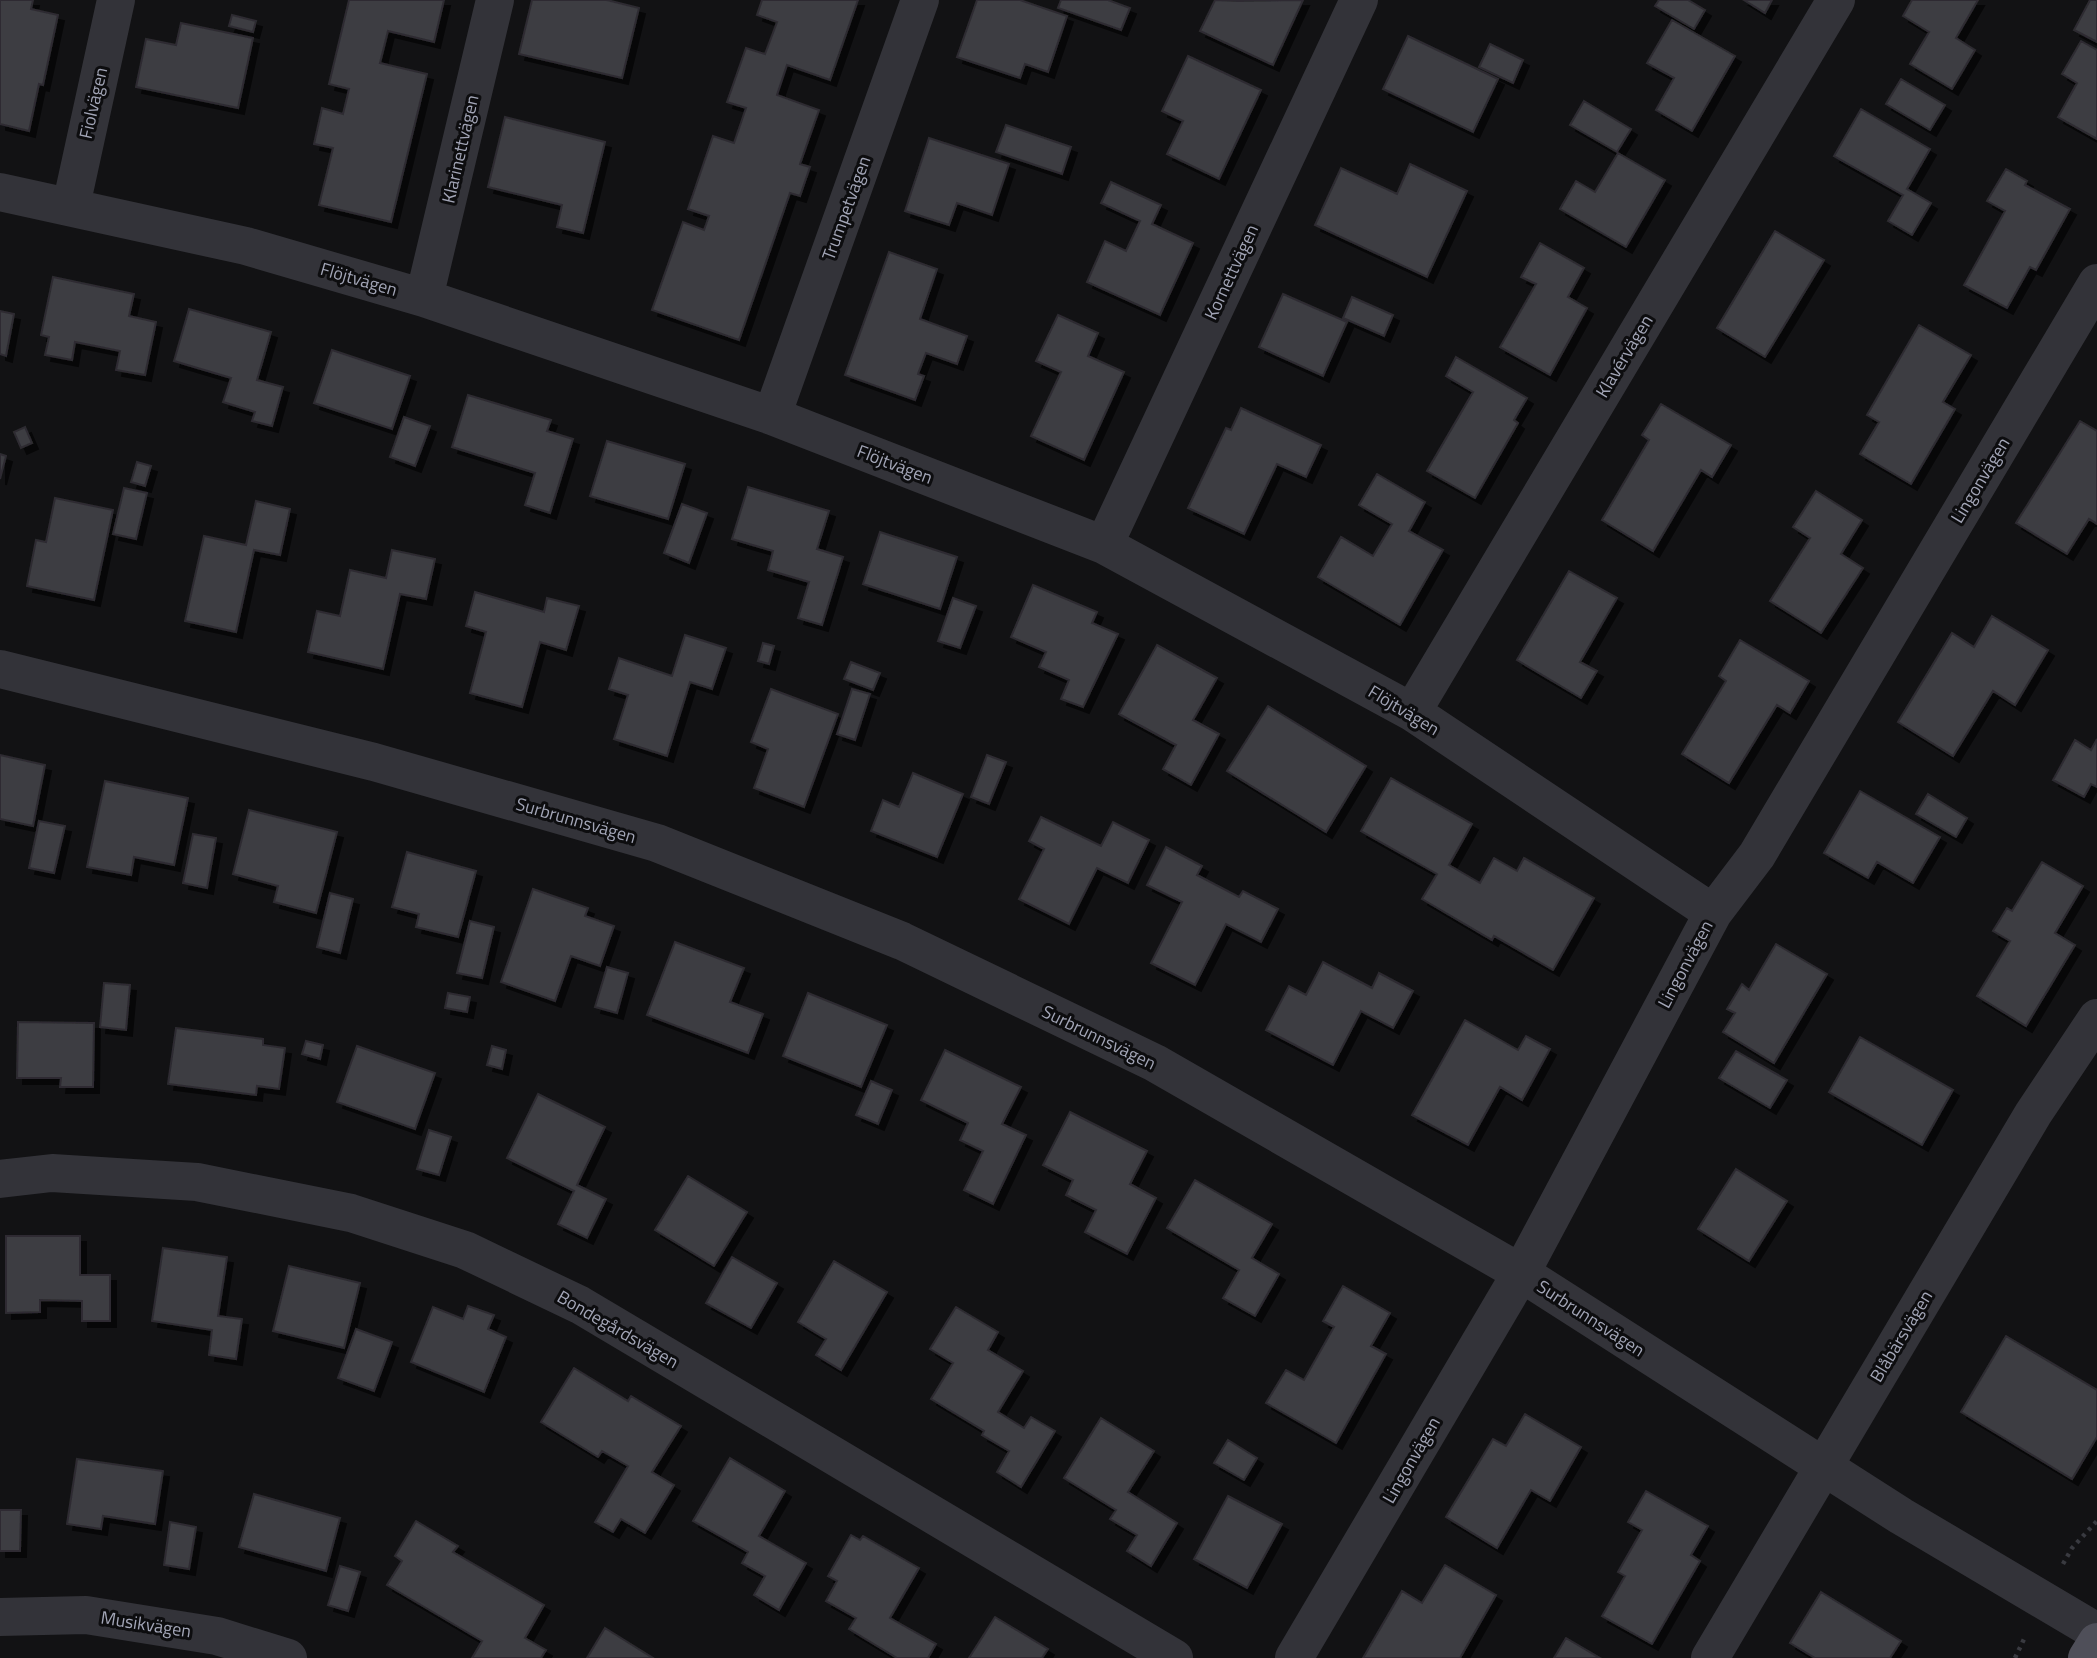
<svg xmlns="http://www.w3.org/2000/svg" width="2097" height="1658" font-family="'Titillium Web',sans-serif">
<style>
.building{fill:#3c3c42;stroke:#2d2c30;stroke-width:2;filter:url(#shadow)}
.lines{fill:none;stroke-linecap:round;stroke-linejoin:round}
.path{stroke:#393a40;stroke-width:4.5;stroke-dasharray:3.5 5;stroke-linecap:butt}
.minor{stroke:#333339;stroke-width:38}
.major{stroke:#4f4f59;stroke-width:38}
.labels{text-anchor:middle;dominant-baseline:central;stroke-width:6;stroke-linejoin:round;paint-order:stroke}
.street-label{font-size:18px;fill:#a2a5b6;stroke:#0d0d0f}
</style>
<defs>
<filter id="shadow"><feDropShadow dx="6" dy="6" stdDeviation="0" flood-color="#0009"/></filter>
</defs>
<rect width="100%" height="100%" fill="#121214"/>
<path class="building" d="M0 0H33L31 9 58 15 43 85 39 84 29 131 0 124Z
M349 0H444L434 42 388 31 380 63 427 74 391 222 319 205 333 148 314 144 322 108 343 114 349 89 329 84Z
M532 0H607L639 8 622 78 519 54Z
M762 0H858L830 80 787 65 777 95 819 110 800 164 810 167 800 196 790 193 739 340 652 310 683 222 704 230 709 216 688 209 713 136 734 143 746 108 727 102 746 48 765 54 777 22 757 15Z
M977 0H1020L1067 16 1048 72 1025 64 1020 78 957 57Z
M1061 0H1108L1130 8 1121 30 1058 8Z
M1215 0 1238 1 1303 0 1273 65 1200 31Z
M1659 0H1688L1705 10 1694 29 1655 6Z
M1744 0H1772L1765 13Z
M1912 0H1978L1956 38 1975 50 1952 89 1910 64 1929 32 1903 16Z
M2090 0H2097V42L2074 30Z
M232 15 256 21 253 32 229 26Z
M1672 20 1735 56 1692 131 1656 110 1674 78 1647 63Z
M181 23 253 38 238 108 136 87 146 39 176 45Z
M1408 36 1498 79 1473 132 1383 89Z
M2081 41 2097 50V139L2058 117 2077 83 2062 74Z
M1490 44 1523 60 1513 83 1479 67Z
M1188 56 1261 90 1219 179 1167 154 1183 121 1162 111Z
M1901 79 1945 105 1930 130 1886 104Z
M1584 101 1631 129 1617 152 1570 125Z
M1861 109 1930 149 1907 189 1931 203 1912 235 1888 221 1903 195 1834 156Z
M505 117 605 142 583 233 557 227 562 205 488 187Z
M1006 125 1071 147 1062 174 996 152Z
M929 138 1009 164 992 215 957 203 949 225 905 211Z
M1618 153 1665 180 1626 247 1560 209 1576 181 1595 192Z
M1410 164 1467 191 1427 277 1315 225 1341 168 1397 194Z
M2006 169 2027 181 2025 185 2070 209 2036 270 2030 267 2007 308 1964 285 2005 211 1987 201Z
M1111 182 1161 205 1152 224 1193 243 1160 315 1087 282 1105 241 1126 251 1140 221 1101 203Z
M1775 231 1824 260 1765 357 1717 328Z
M1540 243 1584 268 1568 297 1587 308 1550 375 1500 347 1536 284 1521 277Z
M889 252 937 269 920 319 967 336 957 364 926 353 918 374 924 376 915 400 845 375Z
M53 277 134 294 129 316 156 322 145 375 116 370 120 351 75 342 72 360 45 355 49 337 41 335Z
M1283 294 1347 322 1323 376 1259 347Z
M1352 297 1393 315 1384 336 1343 318Z
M189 309 271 332 257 380 283 387 272 426 252 421 255 412 223 402 231 378 174 361Z
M0 311 14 314 6 356 0 354Z
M1058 315 1098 333 1088 356 1124 372 1084 460 1031 436 1061 372 1036 361Z
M1919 325 1971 355 1943 402 1955 409 1911 484 1860 454 1879 422 1867 415Z
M332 350 410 376 392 429 314 403Z
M1456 357 1527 398 1514 420 1518 423 1475 498 1427 471 1473 392 1446 376Z
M468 395 551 420 547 431 573 439 550 513 525 505 535 473 452 447Z
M1661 404 1731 445 1712 477 1701 470 1653 551 1602 520 1649 440 1642 435Z
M1241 408 1321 445 1306 477 1277 464 1244 534 1188 508 1226 428 1231 430Z
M404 417 430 426 415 466 390 457Z
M2080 421 2097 431V524L2089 519 2067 554 2016 523Z
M25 427 32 443 21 448 14 432Z
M607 441 685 464 668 519 590 496Z
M0 454 6 456 0 479Z
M137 462 151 466 145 486 131 482Z
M1377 474 1425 502 1409 531 1443 550 1400 625 1318 577 1341 537 1373 556 1392 524 1359 505Z
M748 487 829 511 817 549 843 557 822 625 798 618 809 582 768 570 773 551 732 539Z
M124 488 147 493 136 539 113 534Z
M1816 491 1862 520 1841 554 1863 568 1821 633 1770 601 1810 538 1793 527Z
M55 498 113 510 94 600 27 586 36 540 46 542Z
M256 501 290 509 280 555 254 550 236 632 185 621 204 536 246 545Z
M682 504 707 513 689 563 664 553Z
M880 532 957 557 940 609 863 584Z
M392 550 435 559 426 599 400 594 383 669 308 652 317 611 340 616 350 570 386 578Z
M1569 571 1617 598 1580 662 1597 671 1581 698 1517 660Z
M1033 585 1097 612 1092 623 1118 634 1083 707 1061 699 1069 680 1039 667 1046 652 1011 637Z
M475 592 544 612 547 598 579 606 566 650 540 642 522 707 470 693 486 632 466 626Z
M953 598 976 606 960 648 938 641Z
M1992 616 2048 650 2015 705 1993 691 1953 756 1898 722 1952 633 1974 647Z
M685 635 726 648 712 689 690 682 667 756 614 739 628 695 609 689 619 658 672 676Z
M1740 640 1809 681 1790 713 1777 705 1729 783 1682 754 1726 681 1719 676Z
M763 643 774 646 769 664 758 661Z
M1157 645 1217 678 1193 720 1219 734 1191 785 1163 769 1176 745 1119 714Z
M851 662 880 673 873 690 844 679Z
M771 689 838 714 804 807 754 788 768 749 751 742Z
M852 689 870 694 855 740 837 734Z
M1268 706 1366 766 1326 832 1227 771Z
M2097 739V787L2091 784 2084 797 2053 780 2075 740 2091 750Z
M0 755 45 765 33 826 0 819Z
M987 755 1006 762 989 804 971 797Z
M913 773 963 794 937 857 871 831 883 800 899 807Z
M1391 778 1472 824 1449 865 1480 883 1494 858 1517 871 1524 858 1594 898 1553 970 1494 936 1492 940 1422 899 1437 874 1361 831Z
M105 781 188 798 174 865 134 857 131 875 87 867Z
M1860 791 1940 837 1913 883 1877 862 1868 878 1824 853Z
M1928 794 1967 818 1956 837 1916 814Z
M249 810 337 832 316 913 274 902 278 886 233 874Z
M1041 817 1101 846 1113 822 1149 840 1128 883 1097 868 1069 924 1019 899 1044 849 1029 841Z
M39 821 65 826 54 873 29 868Z
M193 834 216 838 207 888 183 883Z
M1166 847 1202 866 1197 875 1239 897 1243 891 1278 909 1261 942 1226 924 1195 985 1151 963 1182 902 1147 885Z
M407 852 476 871 458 937 416 927 419 914 392 907Z
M2042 862 2083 886 2055 933 2075 945 2026 1026 1977 996 2010 941 1993 931 2007 908 2012 911Z
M533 889 588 908 585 916 614 926 600 966 571 956 555 1001 501 982Z
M330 893 353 899 340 953 317 947Z
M470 921 494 927 482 978 457 973Z
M675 942 744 968 730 1002 763 1014 748 1053 647 1015Z
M1776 944 1827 974 1774 1063 1723 1032 1735 1013 1727 1009 1742 984 1749 990Z
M1323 962 1372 988 1379 973 1413 991 1393 1028 1361 1011 1333 1065 1266 1030 1289 986 1306 995Z
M607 967 628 973 617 1013 595 1007Z
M104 983 130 985 126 1030 100 1027Z
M448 993 470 997 467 1012 445 1008Z
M808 993 887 1025 861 1087 783 1056Z
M1465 1020 1518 1050 1526 1036 1550 1049 1522 1100 1500 1087 1468 1145 1412 1115Z
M18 1022 94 1023 93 1087H60L61 1078H17Z
M176 1028 263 1039V1045L285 1048 279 1089 257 1086 256 1095 168 1084Z
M1860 1037 1953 1090 1922 1145 1829 1092Z
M306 1041 323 1045 320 1059 302 1054Z
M357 1046 435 1073 415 1129 337 1102Z
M492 1046 506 1050 502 1069 487 1065Z
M945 1050 1021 1087 1002 1124 1026 1135 993 1204 964 1190 983 1151 960 1140 968 1123 921 1100Z
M1736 1051 1787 1080 1770 1108 1719 1078Z
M871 1081 892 1090 878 1124 856 1115Z
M538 1094 605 1127 577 1185 606 1199 587 1238 558 1224 574 1191 507 1158Z
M1070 1112 1147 1151 1130 1184 1156 1198 1127 1254 1085 1232 1096 1210 1066 1195 1073 1180 1043 1165Z
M429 1130 451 1137 439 1175 417 1169Z
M1736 1169 1787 1201 1749 1261 1698 1229Z
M688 1176 747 1212 714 1266 655 1230Z
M1195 1180 1272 1224 1252 1258 1279 1274 1255 1316 1223 1298 1239 1270 1167 1228Z
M6 1236H80V1275H110V1321H82V1301L40 1300V1312L6 1313Z
M163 1248 227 1257 218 1316 242 1319 236 1359 209 1355 212 1330 152 1321Z
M732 1257 777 1283 751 1328 706 1303Z
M834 1261 887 1292 841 1370 816 1355 826 1339 798 1322Z
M289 1266 360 1283 344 1348 273 1331Z
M1343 1286 1390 1313 1371 1346 1386 1354 1336 1443 1266 1403 1286 1370 1304 1380 1334 1327 1323 1321Z
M468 1306 494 1315 488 1329 506 1337 484 1392 411 1362 433 1307 463 1319Z
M956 1307 998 1332 988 1350 1023 1371 998 1412 1024 1428 1031 1417 1055 1431 1021 1487 997 1472 1009 1451 982 1435 984 1431 931 1399 953 1363 930 1349Z
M356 1329 392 1342 374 1391 338 1378Z
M2006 1336 2097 1390V1437L2072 1479 1961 1412Z
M574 1368 628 1401 631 1396 681 1426 652 1472 674 1485 645 1533 621 1519 613 1532 595 1522 628 1466 602 1451 598 1457 541 1422Z
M1525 1414 1581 1447 1550 1501 1531 1490 1497 1548 1446 1517 1493 1439 1506 1446Z
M1101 1418 1154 1451 1128 1492 1177 1523 1151 1566 1127 1551 1137 1535 1110 1519 1116 1510 1064 1478Z
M1228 1440 1257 1458 1244 1480 1214 1463Z
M730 1458 785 1491 759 1536 806 1563 779 1610 754 1595 765 1576 742 1563 748 1552 693 1521Z
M77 1459 163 1471 155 1524 103 1516 101 1529 67 1524Z
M1646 1491 1708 1526 1691 1555 1700 1561 1652 1644 1602 1616 1625 1576 1618 1572 1642 1530 1628 1522Z
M254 1494 340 1518 326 1571 239 1547Z
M1228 1496 1282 1524 1247 1588 1194 1559Z
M0 1510H21L20 1551H0Z
M416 1521 458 1546 453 1552 544 1605 525 1638 546 1650 541 1658H472L482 1641 387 1585 402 1561 395 1556Z
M170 1522 196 1527 189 1569 164 1565Z
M851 1535 860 1540 863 1536 919 1568 890 1618 936 1644 928 1658H897L849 1629 856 1618 826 1601 837 1581 828 1576Z
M1445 1565 1496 1595 1460 1658H1363L1402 1591 1422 1603Z
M340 1566 360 1572 348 1611 328 1605Z
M1821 1592 1901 1641 1890 1658H1815L1790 1643Z
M995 1617 1048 1649 1042 1658H969Z
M605 1628 653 1658H587Z
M1566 1638 1600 1658H1554Z"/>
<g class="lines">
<path class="path" d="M2063 1564 2072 1548 2097 1521
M2015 1658 2025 1637"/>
<path class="minor" d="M0 192 246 246 424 298 772 416 1104 545 1412 712 1713 913
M71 206 116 0
M424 298 495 0
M772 416 920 0
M1104 545 1359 0
M0 669 374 762 657 843 902 941 1155 1063 1521 1273 1901 1516 2097 1632
M1412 712 1836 0
M0 1179 52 1173 197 1182 351 1213 465 1250 580 1305 1174 1658
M0 1617 86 1615 217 1636 288 1658
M1294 1658 1521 1273 1713 913 1757 855 2097 283
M1710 1658 2033 1114 2097 1018"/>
<path class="major" d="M2087 1658 2097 1642"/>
</g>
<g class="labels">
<g class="street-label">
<text transform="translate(93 103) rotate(-77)">Fiolvägen</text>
<text transform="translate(460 149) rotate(-77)">Klarinettvägen</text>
<text transform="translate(846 208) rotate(-70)">Trumpetvägen</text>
<text transform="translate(1231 272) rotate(-65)">Kornettvägen</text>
<text transform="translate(359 279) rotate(16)">Flöjtvägen</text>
<text transform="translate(1624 356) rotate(-59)">Klavérvägen</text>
<text transform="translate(895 464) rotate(21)">Flöjtvägen</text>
<text transform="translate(1980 480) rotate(-59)">Lingonvägen</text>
<text transform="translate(1404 710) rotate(31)">Flöjtvägen</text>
<text transform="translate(576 820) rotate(16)">Surbrunnsvägen</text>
<text transform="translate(1685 964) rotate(-62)">Lingonvägen</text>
<text transform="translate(1099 1037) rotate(26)">Surbrunnsvägen</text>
<text transform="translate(1591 1318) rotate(33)">Surbrunnsvägen</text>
<text transform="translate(618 1329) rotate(30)">Bondegårdsvägen</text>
<text transform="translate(1901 1336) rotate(-59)">Blåbärsvägen</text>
<text transform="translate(1411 1460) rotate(-60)">Lingonvägen</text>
<text transform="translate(146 1624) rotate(9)">Musikvägen</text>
</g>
</g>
</svg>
